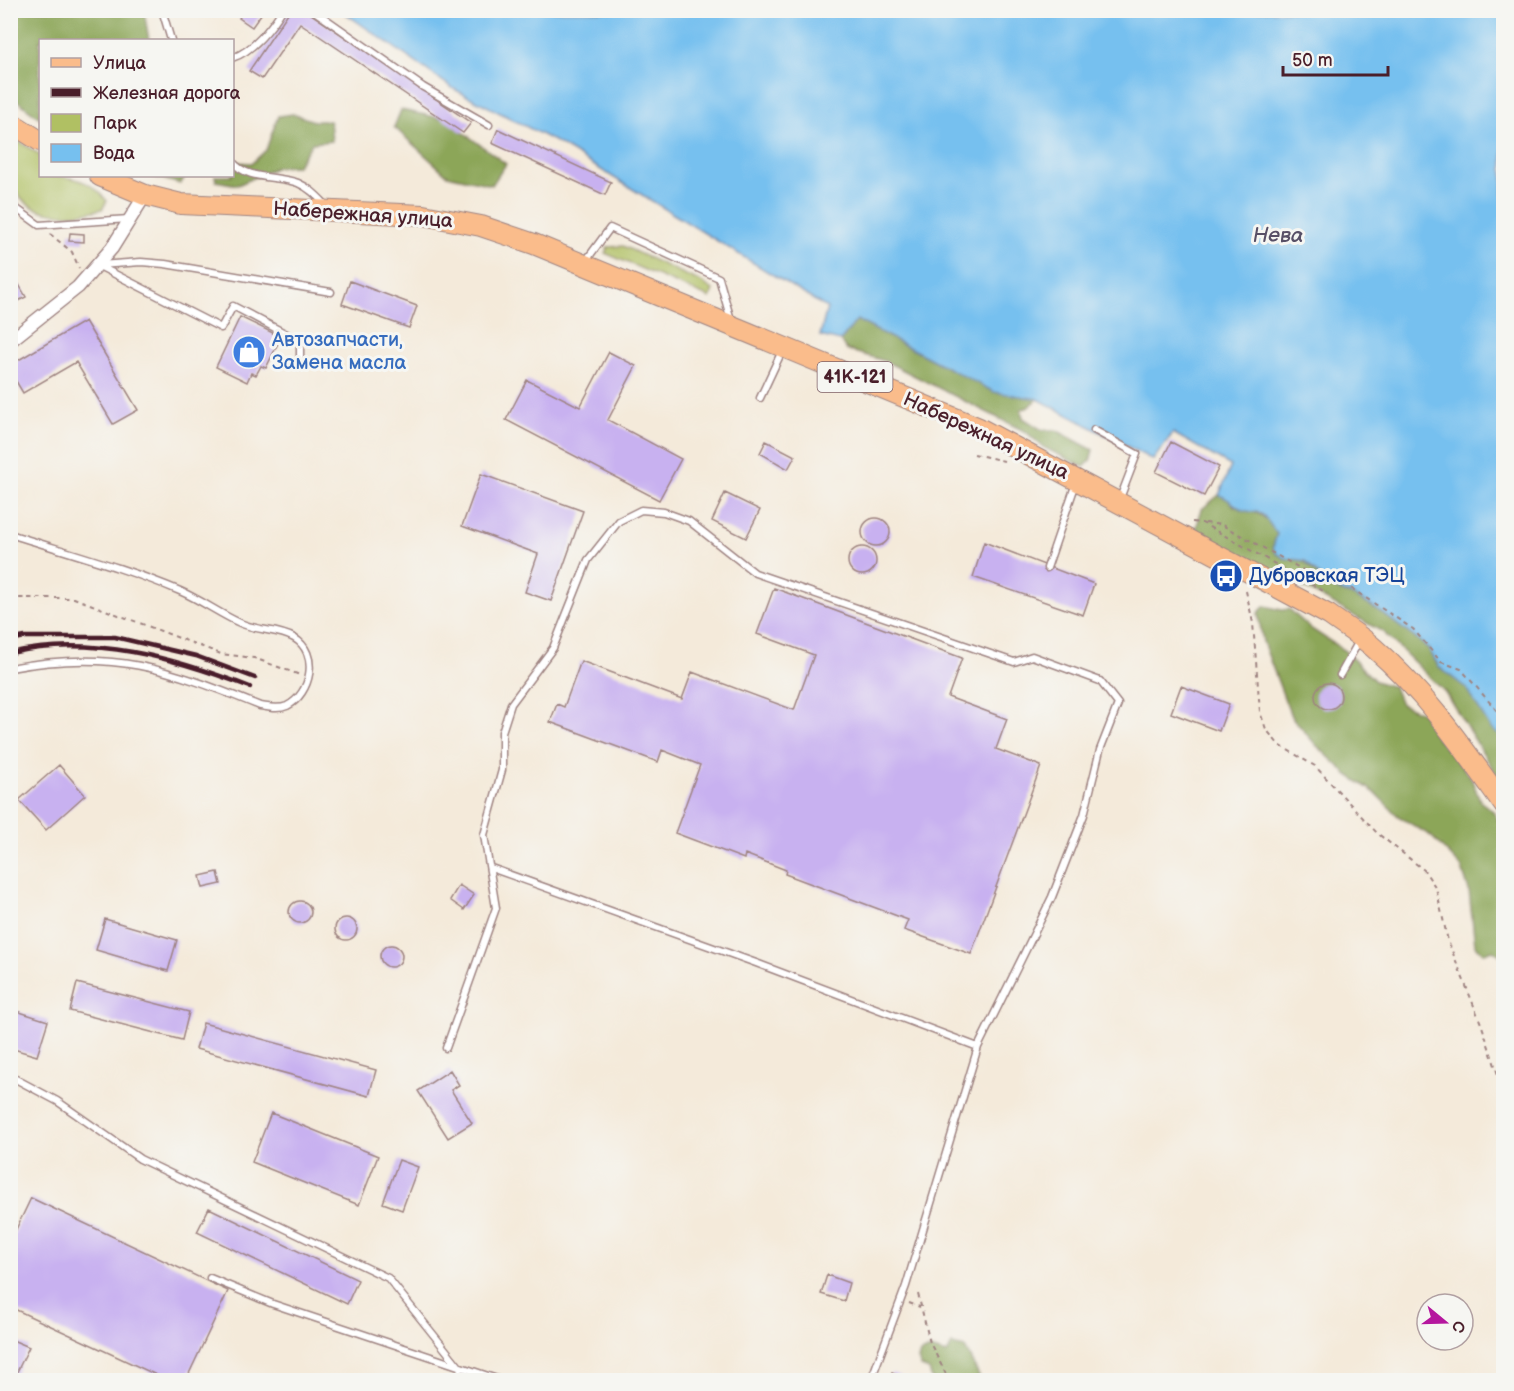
<svg xmlns="http://www.w3.org/2000/svg" width="1514" height="1391" font-family="'Balsamiq Sans',sans-serif">
<style>
.green{fill:#b0c063;stroke:#7d7047;stroke-width:1.5}
.forest{fill:#8ca659;stroke:#6b6242;stroke-width:1.5}
.water{fill:#76c0ef;stroke:#60708d;stroke-width:1.5}
.building{fill:#c8b1f0}
.lines{fill:none;stroke-linecap:round;stroke-linejoin:round}
.lane-casing{stroke:#9f8482;stroke-width:9}
.street-casing{stroke:#9f8482;stroke-width:15}
.primary-casing{stroke:#9f8482;stroke-width:22}
.path{stroke:#9f8482;stroke-width:2;stroke-dasharray:4.5 4.5;stroke-linecap:butt}
.lane{stroke:#fff;stroke-width:6}
.street{stroke:#fff;stroke-width:12}
.primary{stroke:#fabc8b;stroke-width:20}
.rail{stroke:#4a1f2b;stroke-width:4.5}
.labels{text-anchor:middle;dominant-baseline:central;stroke-width:6;stroke-linejoin:round;paint-order:stroke}
.shield{fill:#f6f6f2;stroke:#7e6067;stroke-width:1.5}
.shield-label{font-size:18px;font-weight:bold;fill:#4a1f2b}
.street-label{font-size:20px;fill:#4a1f2b;stroke:#f6f6f2}
.shop-label{font-size:20px;fill:#366cbe;stroke:#f6f6f2;text-anchor:start}
.transit-label{font-size:20px;fill:#164399;stroke:#f6f6f2;text-anchor:start}
.water-label{font-size:21px;font-style:italic;fill:#574f66;stroke:#f6f6f2}
</style>
<rect width="100%" height="100%" fill="#f6f6f2"/>
<filter id="ink" filterUnits="userSpaceOnUse"><feTurbulence type="fractalNoise" baseFrequency=".0167" numOctaves="2"/><feDisplacementMap in="SourceGraphic" scale="12" xChannelSelector="R" yChannelSelector="G"/><feConvolveMatrix kernelMatrix="1 2 1 2 8 2 1 2 1" color-interpolation-filters="sRGB"/></filter>
<filter id="wash" filterUnits="userSpaceOnUse"><feTurbulence type="fractalNoise" baseFrequency=".008" numOctaves="4" result="noise"/><feDisplacementMap in="SourceGraphic" scale="24" xChannelSelector="R" yChannelSelector="G"/><feGaussianBlur stdDeviation="1.35" result="paint"/><feColorMatrix in="noise" values="0 0 0 0 0 0 0 0 0 0 0 0 0 0 0 0 0 1.4 0 .05"/><feComposite in="paint" operator="in"/></filter>
<g filter="url(#wash)">
<rect width="100%" height="100%" fill="#f4eada"/>
<path class="green" d="M11 136 40 155V176C67 176 90 177 107 201L102 209C68 218 19 220 10 174 8 162 10 148 11 136Z
M623 246 701 282 713 290 710 298 605 253 608 247Z"/>
<path class="forest" d="M11 10 144 11 149 40H40V118L11 96Z
M401 110 445 119 506 164 492 185 447 175 394 127Z
M293 114 314 121H330L332 141 312 143 297 166 277 167 238 185 216 181 215 176H232L233 162 252 163 266 150 278 116Z
M152 176H186L180 184Z
M857 320 950 369 1038 399 1027 408 1021 409 1023 418 1042 430H1056L1093 450 1090 461 1084 467 1043 447 1026 432 885 361 847 350 840 341Z
M1219 495 1229 498 1234 506C1255 511 1267 514 1277 534L1273 547 1304 561 1330 587 1356 597 1381 612 1428 648 1439 667 1467 688 1503 738V785L1445 692 1383 632 1280 574 1254 567 1253 562C1244 557 1233 556 1226 551 1215 544 1212 534 1199 532L1196 528 1202 509Z
M1265 606 1282 610 1289 609 1310 628 1345 651 1375 681 1394 687 1401 704 1423 713 1433 734 1470 776 1481 802 1493 811 1503 829V957L1493 950 1483 953 1475 945 1469 891 1462 868 1431 836 1398 816 1374 792 1348 775 1316 745 1291 716 1263 642 1258 613Z
M952 1345 965 1348 981 1380H932L929 1370 921 1367 918 1360 920 1353 930 1349 947 1354Z"/>
<path class="water" d="M342 11H1503V738L1491 729 1466 688 1439 667 1428 648 1381 612 1356 597 1330 587 1305 561 1284 558 1276 553 1273 547 1277 534 1264 516 1257 511C1240 515 1234 500 1219 495L1231 466 1173 433 1153 460 1038 399 994 392 857 320 840 341 820 336 827 308 554 141 454 89Z"/>
<g id="blocks">
<path class="building" d="M244 10H264L252 27 239 18Z
M290 10H305L471 123 463 133 300 23 262 79 249 71Z
M498 129 611 182 605 195 492 143Z
M70 233 84 234V242L69 241Z
M13 274 26 297 10 305V275Z
M350 281 417 306 409 328 342 304Z
M240 317 281 337 266 368 261 366 256 375 251 373 247 382 216 367Z
M85 321 138 410 113 424 76 362 23 393 10 371V365Z
M609 352 636 366 608 420 681 459 659 500 506 420 527 380 580 407Z
M766 441 795 456 788 469 760 453Z
M1171 442 1219 467 1204 496 1156 472Z
M481 474 583 511 551 601 525 592 538 554 462 526Z
M725 493 760 510 746 538 712 521Z
M862 532a14 14 0 1 1 28 0a14 14 0 1 1-28 0Z
M984 542 1094 584 1083 615 973 577Z
M848 561a14 14 0 1 1 28 0a14 14 0 1 1-28 0Z
M774 588 962 658 948 697 1007 719 996 749 1041 766 971 954 904 930 908 920 785 874 786 870 745 854 744 859 675 833 700 765 662 750 658 762 550 722 557 704 564 707 581 661 682 699 692 672 794 710 814 655 757 634Z
M1315 696a13 13 0 1 1 26 0a13 13 0 1 1-26 0Z
M1181 686 1229 704 1219 731 1171 713Z
M59 765 85 795 46 830 19 800Z
M218 872 221 884 203 888 200 876Z
M459 885 474 895 464 910 450 900Z
M289 912a11 11 0 1 1 22 0a11 11 0 1 1-22 0Z
M335 929a11 11 0 1 1 22 0a11 11 0 1 1-22 0Z
M105 919 177 940 168 971 96 950Z
M380 956a11 11 0 1 1 22 0a11 11 0 1 1-22 0Z
M77 983 189 1012 182 1040 70 1011Z
M10 1009 48 1021 37 1056 10 1048Z
M203 1023 376 1070 369 1096 196 1049Z
M450 1070 459 1085 451 1090 472 1123 448 1138 418 1091Z
M271 1113 378 1156 359 1205 252 1162Z
M399 1160 418 1167 402 1210 383 1203Z
M31 1198 228 1291 186 1380H167L10 1307V1242Z
M209 1208 358 1280 347 1304 197 1232Z
M827 1275 849 1283 844 1301 821 1294Z
M10 1339 29 1347 13 1380H10Z
M892 1373 909 1380H888Z"/>
</g>
</g>
<g filter="url(#ink)">
<use href="#blocks" fill-opacity="0" stroke="#9f8482" stroke-width="1.5"/>
<g class="lines">
<defs>
<path id="lane" d="M162 10 171 40
M313 10 423 87 489 125
M232 58C252 52 272 27 282 10
M232 161C247 181 277 175 298 183 310 188 318 197 327 206
M10 204 39 225 129 219
M585 262 610 228 719 278 731 320
M97 265 221 328 233 306 300 341V367
M100 265 141 262 165 264 331 292
M760 398 782 351
M1094 430 1137 454 1119 501
M10 534C66 552 126 568 180 591 201 600 220 614 240 623 257 631 278 629 294 638 320 653 311 694 287 706 278 710 268 707 260 706 166 668 113 649 10 668
M1047 568 1076 483
M1340 675 1359 641
M491 868 756 963 978 1047
M446 1048 496 908 484 835 502 770V732L511 704 553 648 588 560 619 521 641 510 664 512 689 521 755 573 1014 662 1032 656 1100 681 1118 704 1100 750 1084 815 1052 897 978 1047 906 1286 871 1380
M10 1076 57 1101 140 1159 388 1278 461 1369
M210 1278 273 1304 500 1380"/>
<path id="street" d="M10 341 78 287 112 248 145 195"/>
<path id="primary" d="M10 122 40 141
M100 176 145 195 181 204 423 215 481 226 534 244 979 428 1329 615C1344 626 1361 636 1374 648 1426 693 1464 749 1504 805"/>
</defs>
<use href="#lane" class="lane-casing"/>
<use href="#street" class="street-casing"/>
<use href="#primary" class="primary-casing"/>
<path class="path" d="M50 234 72 252 79 268
M974 454 1004 461
M1192 522 1202 523 1327 593
M1205 523 1222 525 1316 577 1340 581 1413 629 1441 662 1461 669 1504 719
M1246 591 1253 623 1260 712 1266 729 1279 745 1315 766 1377 833 1424 870 1436 888 1448 941 1482 1026 1504 1093
M10 598H74L221 654 254 658 300 675
M1497 821 1504 831
M918 1294 930 1343 949 1380
M909 1303 920 1307"/>
<use href="#lane" class="lane"/>
<use href="#street" class="street"/>
<use href="#primary" class="primary"/>
<path class="rail" d="M10 640 25 637H115L196 656 255 678
M10 653C92 634 175 658 250 687"/>
</g>
</g>
<defs>
<symbol id="shop-disc" viewBox="-11 -11 22 22"><circle r="9.5" fill="#3f7fe0" stroke="#f6f6f2"/><path d="M-5-2.5h2.3a2.7 3.5 0 0 1 5.4 0H5L5.5 6h-11ZM-1.5-2.5h3a1.5 2.3 0 0 0-3 0Z" fill="#fff"/></symbol>
<symbol id="bus-disc" viewBox="-11 -11 22 22"><circle r="9.5" fill="#1a4fb4" stroke="#f6f6f2"/><path d="M-5-6H5V4H4V6H2V4H-2V6H-4V4H-5ZM-3.5-4V0h7V-4ZM-3.5 1.2v1.5H-2V1.2ZM2 1.2v1.5H3.5V1.2Z" fill="#fff"/></symbol>
</defs>
<g fill-rule="evenodd">
<use href="#shop-disc" x="230" y="333" width="38" height="38"/>
<use href="#bus-disc" x="1207" y="557" width="38" height="38"/>
</g>
<g class="labels">
<rect class="shield" x="817.5" y="362" width="75" height="30" rx="4.5"/>
<g class="shield-label">
<text x="855" y="377">41К-121</text>
</g>
<g class="street-label">
<text transform="translate(363 215) rotate(4)">Набережная улица</text>
<text transform="translate(986 436) rotate(25)">Набережная улица</text>
</g>
<g class="shop-label">
<text x="272" y="340">Автозапчасти,<tspan x="272" dy="23">Замена масла</tspan></text>
</g>
<g class="transit-label">
<text x="1249" y="576">Дубровская ТЭЦ</text>
</g>
<g class="water-label">
<text x="1278" y="235">Нева</text>
</g>
</g>
<rect width="1514" height="1391" fill="none" stroke="#f6f6f2" stroke-width="36"/>
<rect x="39" y="39" width="195" height="138" fill="#f6f6f2" stroke="#b1a0a2" stroke-width="1.5"/>
<rect x="51" y="58" width="30" height="9" fill="#fabc8b" stroke="#b1a0a2" stroke-width="1.5"/>
<text x="93" y="69" font-size="18" fill="#4a1f2b">Улица</text>
<rect x="51" y="88" width="30" height="9" fill="#4a1f2b" stroke="#b1a0a2" stroke-width="1.5"/>
<text x="93" y="99" font-size="18" fill="#4a1f2b">Железная дорога</text>
<rect x="51" y="114" width="30" height="18" fill="#b0c063" stroke="#b1a0a2" stroke-width="1.5"/>
<text x="93" y="129" font-size="18" fill="#4a1f2b">Парк</text>
<rect x="51" y="144" width="30" height="18" fill="#76c0ef" stroke="#b1a0a2" stroke-width="1.5"/>
<text x="93" y="159" font-size="18" fill="#4a1f2b">Вода</text>
<g transform="translate(1445 1322) rotate(109)"><circle r="28" fill="#f6f6f2" stroke="#b1a0a2" stroke-width="1.5"/>
<path d="M0-4.5L10 22L0 15L-10 22Z" fill="#b5179e"/>
<text y="-9" font-size="16" font-weight="bold" text-anchor="middle" fill="#4a1f2b">С</text>
</g>
<path d="M1283 66v9h105v-9" fill="none" stroke="#4a1f2b" stroke-width="3"/>
<text x="1292" y="66" font-size="18" fill="#4a1f2b" stroke="#f6f6f2" stroke-width="4.5" paint-order="stroke">50 m</text>
</svg>
